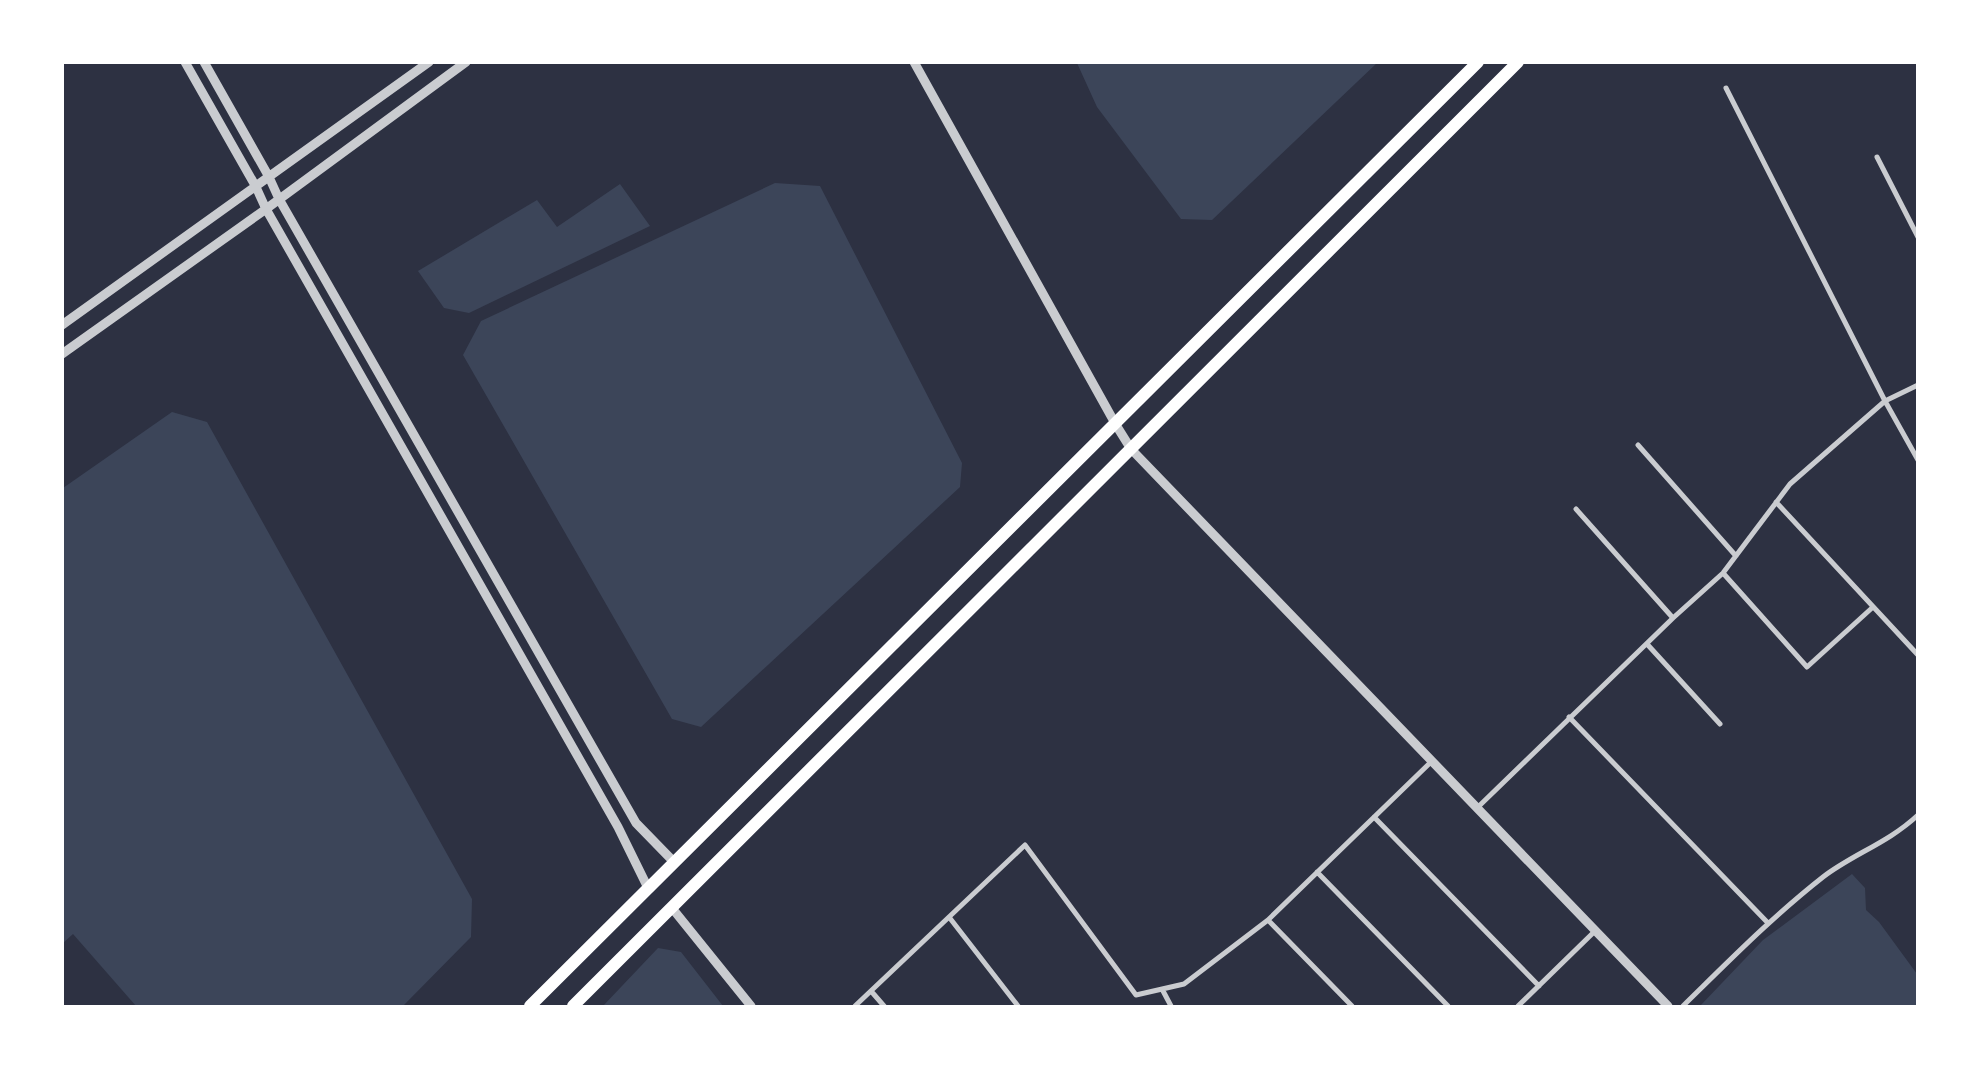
<svg xmlns="http://www.w3.org/2000/svg" width="1980" height="1069" font-family="'Fira Sans Condensed',sans-serif">
<style>
.green{fill:#3c4559}
.lines{fill:none;stroke-linecap:round;stroke-linejoin:round}
.minor{stroke:#caccd0;stroke-width:5}
.tertiary{stroke:#caccd0;stroke-width:9}
.primary{stroke:#fff;stroke-width:12}
</style>
<rect width="100%" height="100%" fill="#2d3142"/>
<path class="green" d="M1077 63H1377L1212 220 1181 219 1097 107Z
M775 183 820 186 962 463 960 487 701 727 672 719 463 355 481 321Z
M620 184 650 226 469 313 444 308 418 271 537 200 557 227Z
M172 412 207 422 472 899 471 937 403 1006H136L73 934 63 943V488Z
M1852 874 1865 888 1866 910 1879 922 1917 974V1006H1700L1763 940Z
M658 948 681 952 723 1006H603Z"/>
<g class="lines">
<path class="minor" d="M1726 88 1885 401 1918 460
M1877 157 1918 237
M1638 445 1736 556
M1776 502 1918 655
M1576 509 1673 618
M1723 573 1807 667 1873 607
M1647 644 1720 724
M1569 717 1768 923
M1477 808 1673 618 1723 573 1790 484 1885 401 1918 385
M1374 817 1539 986
M1317 872 1448 1006
M949 917 1018 1006
M1162 989 1171 1006
M871 991 884 1006
M855 1006 1025 845 1136 995 1184 984 1268 920
M1352 1006 1268 920 1432 761
M1518 1006 1595 931
M1683 1006C1728 962 1772 917 1823 877 1853 854 1888 843 1918 815"/>
<path class="tertiary" d="M185 62 256 187 266 209 618 827 648 888
M204 62 269 177 279 199 636 823 674 862
M914 62 1116 425 1131 449 1668 1006
M62 325 429 62
M62 354 266 209 466 62
M672 908 751 1006"/>
<path class="primary" d="M530 1006 1478 62
M573 1006 1518 62"/>
</g>
<rect width="1980" height="1069" fill="none" stroke="#ffffff" stroke-width="128"/>
</svg>
